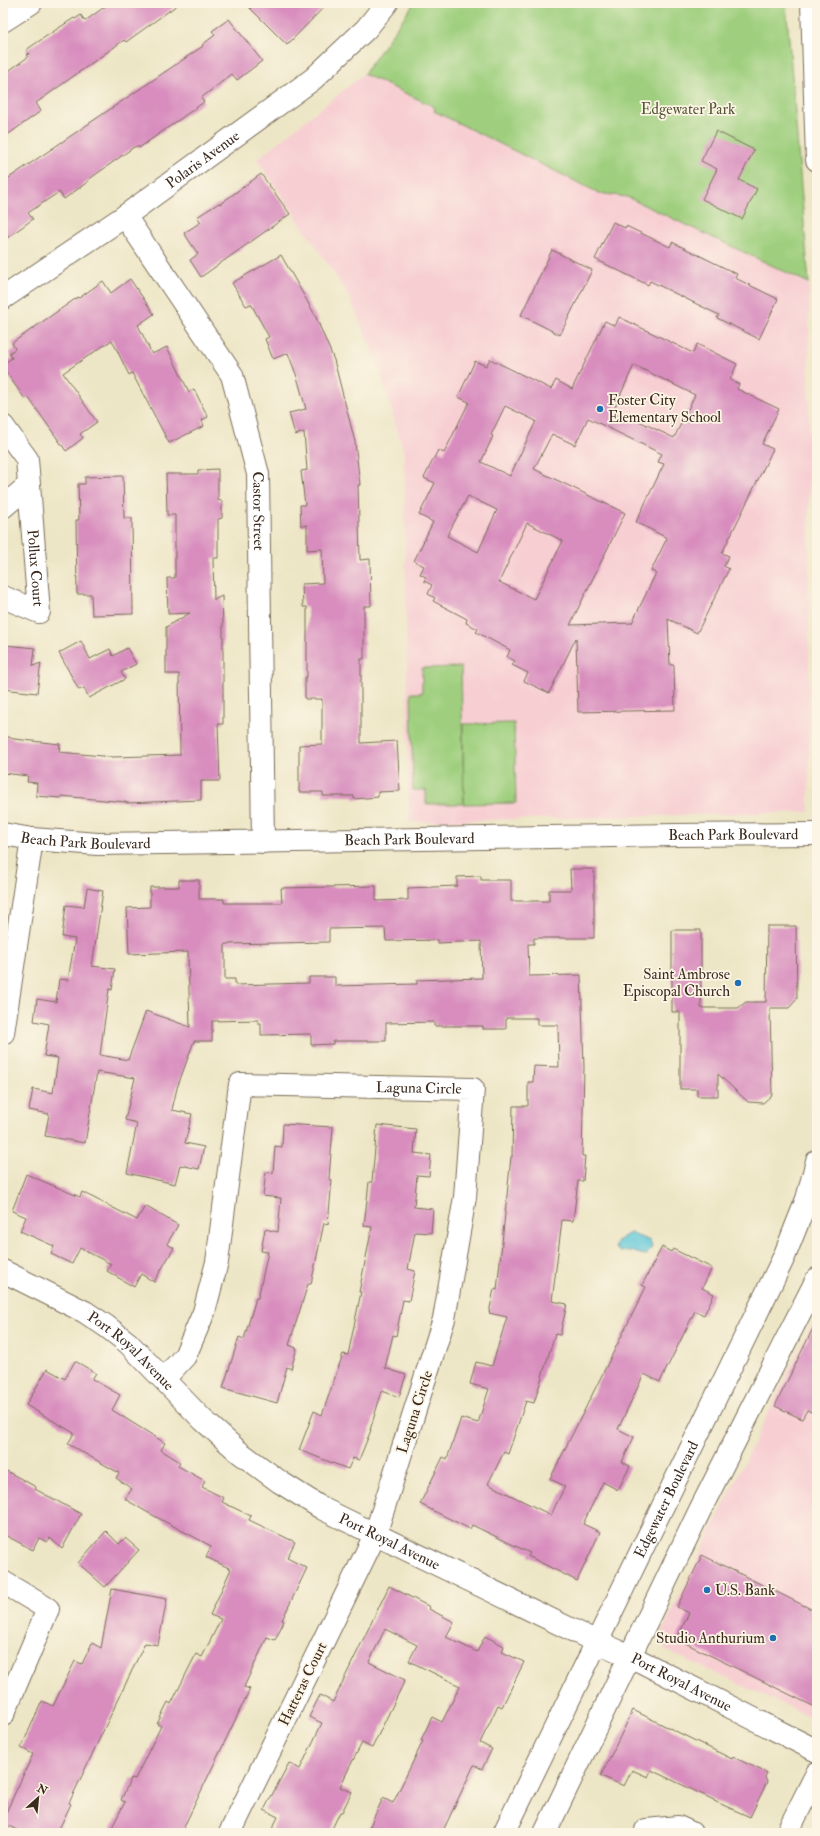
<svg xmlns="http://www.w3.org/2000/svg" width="820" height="1836" font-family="'IM FELL Double Pica',serif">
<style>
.built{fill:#f7cfd3}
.green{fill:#9fcf7e;stroke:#6d7c4e}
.water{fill:#5ec7d9;stroke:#4c787c}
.building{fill:#d88dbe;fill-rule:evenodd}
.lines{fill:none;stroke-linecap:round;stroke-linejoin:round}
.street-casing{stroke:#796c59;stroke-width:24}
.secondary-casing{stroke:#796c59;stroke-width:24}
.street{stroke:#fff;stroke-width:22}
.secondary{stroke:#fff;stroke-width:22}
.poi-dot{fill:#1f6fb2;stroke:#fcf5e5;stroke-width:1.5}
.labels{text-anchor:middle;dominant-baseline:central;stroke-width:3.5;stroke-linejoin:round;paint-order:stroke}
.park-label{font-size:15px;fill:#545336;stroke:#fcf5e5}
.street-label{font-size:15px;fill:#3b2a1e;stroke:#fcf5e5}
.poi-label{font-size:15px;fill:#3b2a1e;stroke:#fcf5e5;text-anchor:start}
</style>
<rect width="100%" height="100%" fill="#fcf5e5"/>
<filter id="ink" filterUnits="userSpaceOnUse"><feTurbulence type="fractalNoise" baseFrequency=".025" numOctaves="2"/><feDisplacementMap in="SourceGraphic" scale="8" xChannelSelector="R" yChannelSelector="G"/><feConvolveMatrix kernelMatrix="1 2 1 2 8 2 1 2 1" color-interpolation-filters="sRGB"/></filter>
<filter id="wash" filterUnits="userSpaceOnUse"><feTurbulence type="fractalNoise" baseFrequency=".012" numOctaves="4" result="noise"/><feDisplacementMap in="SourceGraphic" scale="16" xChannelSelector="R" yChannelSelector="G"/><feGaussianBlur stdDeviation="0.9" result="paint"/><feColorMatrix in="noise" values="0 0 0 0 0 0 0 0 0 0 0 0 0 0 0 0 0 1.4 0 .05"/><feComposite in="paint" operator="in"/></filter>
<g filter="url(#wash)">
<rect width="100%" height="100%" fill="#ede6c6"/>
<path class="built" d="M364 74 809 283V812L409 822 404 453 378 364 348 294 257 159Z
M817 1313V1720L665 1650 661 1634Z"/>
<path class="green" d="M414 3H786L809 283 627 197 599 193 434 111 435 107 364 74Z
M461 667 464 804H426V790H413L411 693H422V668Z
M514 723 516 803 464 804 463 724Z"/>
<path class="water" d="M630 1233 650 1241 652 1247 647 1255C637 1255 631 1248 621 1252L615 1248 617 1241Z"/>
<g id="blocks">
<path class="building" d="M110 3H180L126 42 124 40 36 103 41 111 3 138V75L28 57 26 55 29 54 26 50 48 35 74 18 75 19 81 15 85 21Z
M245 3H328L287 45Z
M229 19 262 61 237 80 232 74 201 98 204 102 139 148 138 146 134 147 88 180 89 181 64 199 59 192 28 213 33 219 3 241V182L203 46 202 45 215 35 212 31Z
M716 131 754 150 739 180 757 189 742 219 702 199 717 169 701 161Z
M261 174 290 214 201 277 190 260 198 254 184 233 201 222 197 217 219 203 220 204Z
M613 222 625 228 626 226 670 247 672 242 737 274 735 278 778 299 759 339 717 318 719 315 650 281 648 285 595 259Z
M552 250 592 270 560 335 521 315Z
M281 255 315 315 334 360 355 442 360 485H358L360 560 370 559 371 606H364V659H361V743L397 741 400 791 378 792V797L354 799V796H323V792H299V745L322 744V699H305V677H307V607H303L302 584 323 583 322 549 307 550V525L301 526 300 505H305L301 471 307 470 304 432 295 435 289 413 306 409 297 377 288 353 273 359 265 339 269 337 251 304 246 306 232 283Z
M130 279 154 314 138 325 152 354 167 347 189 392 194 389 208 417 202 420 204 426 169 443 132 373 129 375 112 340 63 373 97 422 80 434 83 438 66 451 28 397 25 399 3 368V364L12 358 9 353 15 349 12 343 78 297 79 298 103 281 111 293Z
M619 317 693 353 697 344 737 364 730 380 739 384 737 389 779 409 762 444 773 449 722 553 729 556 724 566 729 569 697 633 668 619 670 665H674L675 710 578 712 576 638 549 693 524 681 528 673 512 665 515 661 507 657 510 650 476 632 478 629 466 623 467 619 433 601 435 598 428 594 432 585 424 581 426 577 420 574 424 566 414 561 433 522 419 515 435 483 424 478 438 450 444 453 469 402 458 397 475 361 486 366 490 359 551 389 556 380 572 389 605 321 615 326ZM634 365 695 395 674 438 614 409ZM505 406 536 421 510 476 481 462 493 436 491 435ZM588 418 662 454 658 462 664 464 636 522 667 538 651 571 656 573 632 623 570 625 625 513 534 469 552 434 575 445ZM468 496 497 510 478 552 447 536ZM527 523 563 541 534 599 499 582Z
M218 469V500L222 501V518L218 519V558H213L214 600 222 596 223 627V724H218L220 781H201V800L126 803V802L61 796V798L36 796 37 783 27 782 28 776 3 773V735L14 739 60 744 59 752 113 757 180 755 179 674H166V627L190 613 168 614 167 578H175V515H167L166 474H198V470Z
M123 476 124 518H132L133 614 92 615 91 594H77L76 520H79L78 484H85V477Z
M81 641 90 659 110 649 113 656 127 648 136 664 121 672 125 679 89 698 84 688 79 690 59 653Z
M5 645 35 648 33 666 41 663 37 693 3 689Z
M570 869H594V938H534V944H528L529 976 581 975 584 1067 582 1156H585L583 1181H578L573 1221 562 1220 552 1301 567 1304 560 1335 555 1334 534 1403 526 1401 508 1454 504 1452 488 1484 551 1515 565 1486 550 1479 646 1287 642 1285 662 1247 671 1252 673 1249 712 1268 702 1288 714 1294 704 1315 695 1311 660 1382 644 1374 618 1429 634 1437 622 1462 630 1466 618 1490 603 1482 583 1524 600 1532 577 1581 528 1556 530 1553 472 1525 470 1529 420 1504 443 1457 447 1459 461 1418 478 1423 489 1389 470 1384 476 1362 492 1366 507 1317 489 1313 494 1289 497 1290 511 1157H512L513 1106H528V1082H533L534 1066 559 1067 558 1025H537V1018H506V1029H483V1026H434V1022L386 1023V1041H333V1044L311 1045V1034L261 1035V1023H258V1020L212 1021V1041H194L177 1088 172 1110 192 1114 185 1143 204 1147 199 1169 180 1165 175 1184 127 1173 137 1123 125 1120 135 1078 97 1072 85 1143 45 1136 49 1114 29 1110 33 1089 53 1093 58 1058 44 1056 49 1024 34 1021 37 999 56 1002 59 979 68 980 75 939 62 937 66 905 84 907 87 888 103 891 92 966 115 969 112 990 109 989 100 1055 128 1060 146 1011 190 1027 188 952 129 954 127 908 150 907V887H179V880H199V899H224V903H282L281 888 376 886V901L408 900V888L457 886V877L481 876V880H511V901H549V890H571ZM385 928 386 941 438 940V943L481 941 482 978 417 980V984L335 986V977H309V983L235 985V979H225V944L329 942V929Z
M767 926H796L797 999 789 1008H770L772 1095 763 1103 748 1102 718 1074V1096H697V1089H680V1012H672V930H701V1008H738L746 1002H766Z
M283 1124 333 1127 329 1179 332 1180 328 1224 324 1223 311 1284H308L289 1345 297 1348 291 1369 287 1367 277 1403 223 1388 239 1337 244 1339 256 1298H258L268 1252 261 1251 265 1229 278 1232 281 1198 263 1196 266 1172 273 1173 275 1146 282 1147Z
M377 1125 416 1129 414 1153 431 1155 429 1176 417 1175 414 1207 433 1209 431 1233 415 1232 408 1269 415 1271 409 1301 403 1300 396 1336 393 1335 385 1368 406 1375 399 1397 382 1391 370 1430H371L359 1460 353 1458 348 1469 299 1450 314 1411 322 1415 343 1354 348 1355 361 1292H359L372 1227 364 1226 369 1182H372Z
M26 1174 80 1197 82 1192 137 1220 145 1206 178 1225 167 1244 174 1248 154 1282 141 1274 134 1287 107 1271 111 1264 80 1248 72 1264 51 1254 54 1246 20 1231 26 1217 12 1211Z
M817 1320V1415L807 1410 802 1419 775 1406Z
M75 1361 96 1373 92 1379 120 1395 112 1410 165 1443 161 1450 180 1462 178 1466 205 1481 202 1487 224 1498 222 1502 251 1516 249 1520 295 1542 287 1558 307 1568 282 1620 284 1621 275 1640 267 1637 244 1687 250 1689 181 1833H109L125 1802 121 1800 131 1778 135 1779 161 1726 157 1724 168 1702 171 1704 196 1654 202 1657 221 1619 210 1615 231 1569 206 1557 211 1546 145 1511 125 1499 132 1489 116 1478 119 1473 68 1444 74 1433 26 1405 47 1369 65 1379Z
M3 1469 36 1487 35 1489 81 1514 62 1549 50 1538 47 1542 39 1538 33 1550 3 1534Z
M106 1531 119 1544 125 1538 139 1550 105 1587 78 1563Z
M702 1555 817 1612V1708L677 1639 689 1613 677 1607Z
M389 1586 430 1607 429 1609 454 1622 446 1637 477 1652 485 1636 504 1646 502 1652 524 1662 502 1707 498 1705 480 1743 492 1749 482 1769 474 1765 442 1833H380L369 1828 383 1798 393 1803 423 1741 421 1740 432 1717 442 1722 460 1686 409 1661 417 1645 385 1629 369 1662 405 1680 372 1748 362 1743 349 1768 340 1787 352 1792 342 1812H340L330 1833H270L278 1817 264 1810 289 1763 300 1769 322 1723 309 1717 320 1695 333 1702Z
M112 1589 167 1599 158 1645 145 1643 69 1803 71 1804 57 1833H23L3 1823V1819L33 1754 21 1748 42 1701 53 1706 75 1661 82 1664 92 1643 101 1648Z
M633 1710 732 1759 733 1757 767 1773 765 1777 767 1782 750 1817 714 1801V1800L651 1770 648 1777 632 1770 624 1786 601 1776Z"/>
</g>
</g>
<g filter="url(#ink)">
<use href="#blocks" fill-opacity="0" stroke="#796c59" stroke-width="1"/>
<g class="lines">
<defs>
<g id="street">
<path d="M3 21 31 3"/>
<path id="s1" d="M125 216 232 375 258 474 263 842"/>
<path id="s2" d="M3 298 125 216 313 79 366 29 387 3"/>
<path id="s3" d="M3 426 27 459 39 612 3 597"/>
<path d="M3 507 28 486"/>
<path id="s4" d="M3 834 32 839 98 844 675 835 817 834"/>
<path d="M3 1033 32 839"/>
<path id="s5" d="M3 1271 85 1312 106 1326 128 1343 203 1420 239 1452 280 1482 323 1509 597 1642 630 1656 817 1751"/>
<path id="s6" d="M164 1379 185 1356 204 1312 217 1262 240 1084 473 1089 465 1197 444 1319 375 1535 230 1833"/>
<path d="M3 1582 48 1609 3 1715"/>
<path d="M646 1830 678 1827 691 1833"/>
<path d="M787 1833 817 1773"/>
</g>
<g id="secondary">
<path d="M812 3 817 160"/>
<path id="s7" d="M504 1833 784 1257 807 1199 817 1161"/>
<path d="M545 1833 700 1510 817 1279"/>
</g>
</defs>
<use href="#street" class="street-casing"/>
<use href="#secondary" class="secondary-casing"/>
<use href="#street" class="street"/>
<use href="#secondary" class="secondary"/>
</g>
</g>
<g class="poi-dot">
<circle cx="600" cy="409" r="4"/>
<circle cx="738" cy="983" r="4"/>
<circle cx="707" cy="1590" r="4"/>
<circle cx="773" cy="1638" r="4"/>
</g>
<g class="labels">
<g class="park-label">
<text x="688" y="109">Edgewater Park</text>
</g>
<g class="street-label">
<text stroke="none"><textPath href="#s2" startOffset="243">Polaris Avenue</textPath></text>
<text stroke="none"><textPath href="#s1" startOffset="331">Castor Street</textPath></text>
<text stroke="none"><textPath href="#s3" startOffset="150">Pollux Court</textPath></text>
<text stroke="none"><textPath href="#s4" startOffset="731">Beach Park Boulevard</textPath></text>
<text stroke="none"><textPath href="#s4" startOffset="83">Beach Park Boulevard</textPath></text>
<text stroke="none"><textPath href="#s4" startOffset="407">Beach Park Boulevard</textPath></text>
<text stroke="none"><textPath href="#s6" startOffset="489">Laguna Circle</textPath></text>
<text stroke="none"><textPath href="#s5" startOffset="152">Port Royal Avenue</textPath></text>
<text transform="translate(415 1412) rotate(-72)">Laguna Circle</text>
<text stroke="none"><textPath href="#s7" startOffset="371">Edgewater Boulevard</textPath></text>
<text stroke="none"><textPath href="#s5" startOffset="476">Port Royal Avenue</textPath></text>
<text stroke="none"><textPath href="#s5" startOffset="800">Port Royal Avenue</textPath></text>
<text transform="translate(303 1684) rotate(-64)">Hatteras Court</text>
</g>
<g class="poi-label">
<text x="608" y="400">Foster City<tspan x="608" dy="17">Elementary School</tspan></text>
<text x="730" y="974" text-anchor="end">Saint Ambrose<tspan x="730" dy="17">Episcopal Church</tspan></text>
<text x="715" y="1590">U.S. Bank</text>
<text x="765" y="1638" text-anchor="end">Studio Anthurium</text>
</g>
</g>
<rect width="820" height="1836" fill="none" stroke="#fcf5e5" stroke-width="16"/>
<g transform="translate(38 1798) rotate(27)" stroke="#fcf5e5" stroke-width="3" paint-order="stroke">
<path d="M0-3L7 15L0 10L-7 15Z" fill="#3b2a1e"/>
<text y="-6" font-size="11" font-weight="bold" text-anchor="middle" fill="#3b2a1e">N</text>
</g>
</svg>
